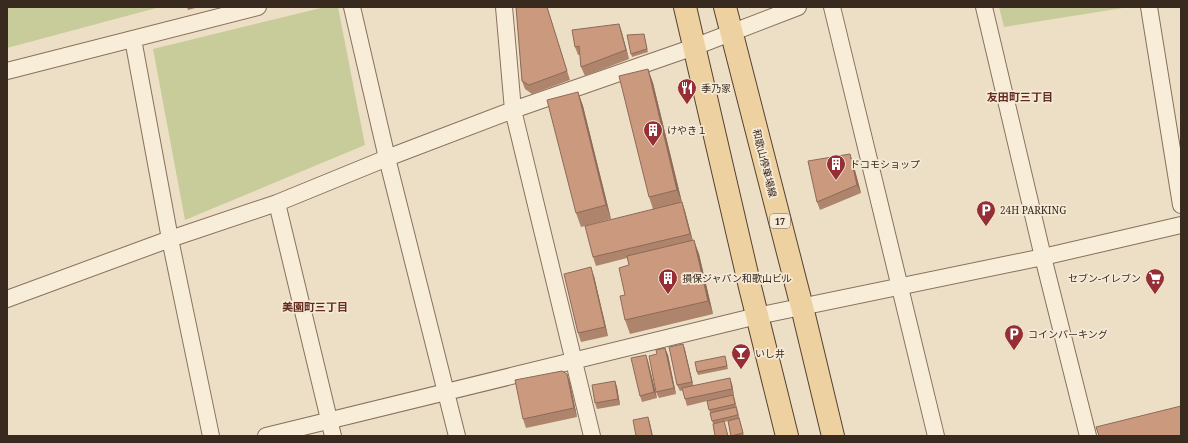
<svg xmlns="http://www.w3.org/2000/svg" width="1188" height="443" font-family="'Noto Serif','Noto Sans JP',serif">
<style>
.green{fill:#c8cb9a}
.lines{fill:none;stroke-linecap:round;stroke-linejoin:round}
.minor-casing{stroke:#88715c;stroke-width:18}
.primary-casing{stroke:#564030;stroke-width:24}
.minor{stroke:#f8edd9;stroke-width:16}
.primary{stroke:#eed1a0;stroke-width:22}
.wall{fill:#ae846c}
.shaded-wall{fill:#8d6b58}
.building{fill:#ca997e;stroke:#8d6b58}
.labels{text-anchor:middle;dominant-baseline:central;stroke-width:3.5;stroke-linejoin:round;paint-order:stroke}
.shield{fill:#f5ead6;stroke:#716457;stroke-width:1}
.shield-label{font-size:9px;font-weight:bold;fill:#392a20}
.poi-label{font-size:10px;fill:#392a20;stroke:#f5ead6;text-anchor:start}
.street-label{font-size:10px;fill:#392a20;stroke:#f5ead6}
.neighbourhood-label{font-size:11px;font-weight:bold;fill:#642b21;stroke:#f5ead6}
</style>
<rect width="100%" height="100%" fill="#eddfc6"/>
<path class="green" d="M7 7H160L7 48Z
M325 7H338L365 145 185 220 153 49Z
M999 7H1129L1004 27Z"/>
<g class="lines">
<defs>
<path id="minor" d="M352 7 387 158 457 436
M504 7 513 110 592 436
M832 7 936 436
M984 7 1043 257 1088 436
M1149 7 1181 205
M133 39 170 239 211 436
M7 71 258 7
M277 203 333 436
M7 299 170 239 277 203 387 158 513 110 694 47 798 7
M266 436 757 316 1043 257 1181 225"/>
<path id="primary" d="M685 7 750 287 787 436
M725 7 802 307 833 436"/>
</defs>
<use href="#minor" class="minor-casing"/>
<use href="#primary" class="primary-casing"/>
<use href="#minor" class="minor"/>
<use href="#primary" class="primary"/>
</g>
<path class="wall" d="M187 7H199L188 10Z
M516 7H547L570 80 532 94 525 89 522 81Z
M619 24 622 33 629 59 585 76 581 67 580 55H578L575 47Z
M644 34 648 52 632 57 631 54Z
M648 69 653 83 682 202 685 211 693 241 699 254 713 314 630 334 625 320V295L629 265 627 258 596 266 593 257 653 209 649 197Z
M578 92 583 106 611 219 581 227 576 213Z
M850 154 853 163 861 193 820 210 817 202Z
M594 276 608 336 581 342 578 333Z
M683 344 685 350 693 385 732 384 734 396 744 436H731L728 421 724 422 728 436H715L713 424 707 401 687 406 685 399 683 390 680 391 677 385Z
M665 348 668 355 676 394 659 398 656 392 657 354Z
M726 360 728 369 698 375 697 372Z
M648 361 657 398 642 402 640 396Z
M567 374 570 383 577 417 526 428 523 419Z
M615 381 617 387 620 405 597 409 595 403Z"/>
<path class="shaded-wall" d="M619 24 622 33 629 59 626 50Z
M648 69 653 83 682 203 677 190Z
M578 92 583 106 611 219 606 205Z
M850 154 853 163 861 193 857 185Z
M682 202 685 211 693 242 690 234Z
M694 240 699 254 713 314 708 301Z
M591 267 594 276 608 336 605 327Z
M683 344 685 350 694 388 692 382Z
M665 348 668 355 676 394 674 388Z
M646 355 648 361 657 398 654 392Z
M567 374 570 383 577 417 574 408Z
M730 378 732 384 734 396 732 389Z
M615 381 617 387 620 405 618 399Z
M648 417 650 423 653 436H652Z"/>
<path class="building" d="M516 7H547L567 71 529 85 522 81Z
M619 24 626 50 581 67 579 46 575 47 572 30Z
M644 34 647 49 631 54 627 35Z
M648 69 677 190 649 197 619 76Z
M578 92 606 205 576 213 547 100Z
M850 154 857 185 817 202 808 161Z
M682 202 690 234 593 257 585 226Z
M694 240 708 301 625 320 620 296 625 295 619 268 629 265 627 256Z
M591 267 605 327 578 333 564 274Z
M683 344 692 382 677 385 669 347Z
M665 348 674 388 656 392 649 356 657 354 656 350Z
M646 355 654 392 640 396 631 358Z
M725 356 727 366 697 372 695 362Z
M562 371 567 374 574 408 523 419 515 380Z
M730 378 732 389 685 399 682 388Z
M615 381 618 399 595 403 592 385Z
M733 395 735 404 709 410 707 401Z
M1181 406V436H1099L1096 427Z
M736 407 738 415 712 421 710 413Z
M648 417 652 436H636L633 420Z
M739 418 743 433 731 436 728 421Z
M724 421 728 436H715L713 424Z"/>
<defs>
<symbol id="restaurant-pin" viewBox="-11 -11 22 30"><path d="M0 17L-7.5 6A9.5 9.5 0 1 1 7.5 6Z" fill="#952e35" stroke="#f5ead6"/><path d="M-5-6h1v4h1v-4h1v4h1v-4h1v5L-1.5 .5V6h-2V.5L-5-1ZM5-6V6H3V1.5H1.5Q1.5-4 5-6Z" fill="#fff"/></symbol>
<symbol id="building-pin" viewBox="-11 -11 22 30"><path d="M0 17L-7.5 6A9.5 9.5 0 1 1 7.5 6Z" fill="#952e35" stroke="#f5ead6"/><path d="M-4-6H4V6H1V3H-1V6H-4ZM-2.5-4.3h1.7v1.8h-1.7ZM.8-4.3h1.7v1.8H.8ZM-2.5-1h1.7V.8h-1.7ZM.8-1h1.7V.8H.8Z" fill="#fff"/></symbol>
<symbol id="parking-pin" viewBox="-11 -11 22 30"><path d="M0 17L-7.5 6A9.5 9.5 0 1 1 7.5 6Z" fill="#952e35" stroke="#f5ead6"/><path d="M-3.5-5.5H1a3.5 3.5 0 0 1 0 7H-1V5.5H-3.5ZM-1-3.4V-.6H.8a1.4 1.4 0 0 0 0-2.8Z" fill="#fff"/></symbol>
<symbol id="supermarket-pin" viewBox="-11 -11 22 30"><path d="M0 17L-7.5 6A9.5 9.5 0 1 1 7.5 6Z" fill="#952e35" stroke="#f5ead6"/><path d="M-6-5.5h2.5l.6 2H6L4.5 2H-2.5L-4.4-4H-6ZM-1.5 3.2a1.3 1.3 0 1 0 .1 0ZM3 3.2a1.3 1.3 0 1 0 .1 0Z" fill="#fff"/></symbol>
<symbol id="bar-pin" viewBox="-11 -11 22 30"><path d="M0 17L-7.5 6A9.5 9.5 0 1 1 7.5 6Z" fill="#952e35" stroke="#f5ead6"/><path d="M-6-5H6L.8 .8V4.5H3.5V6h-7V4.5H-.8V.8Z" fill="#fff"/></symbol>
</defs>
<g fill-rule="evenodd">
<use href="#restaurant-pin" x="676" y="77" width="22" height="30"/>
<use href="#building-pin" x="642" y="119" width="22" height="30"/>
<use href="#building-pin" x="825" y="153" width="22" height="30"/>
<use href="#parking-pin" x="975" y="199" width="22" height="30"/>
<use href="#building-pin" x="657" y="267" width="22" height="30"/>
<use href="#supermarket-pin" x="1144" y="267" width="22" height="30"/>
<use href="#parking-pin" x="1003" y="323" width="22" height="30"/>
<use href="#bar-pin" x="730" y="342" width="22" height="30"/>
</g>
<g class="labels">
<rect class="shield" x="770" y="214" width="20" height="14" rx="3"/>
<g class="shield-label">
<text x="780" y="221">17</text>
</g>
<g class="poi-label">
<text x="701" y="88">季乃家</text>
<text x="667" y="130">けやき１</text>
<text x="850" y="164">ドコモショップ</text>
<text x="1000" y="210">24H PARKING</text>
<text x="682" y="278">損保ジャパン和歌山ビル</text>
<text x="1141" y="278" text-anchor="end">セブン-イレブン</text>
<text x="1028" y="334">コインパーキング</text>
<text x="755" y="353">いし井</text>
</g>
<g class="street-label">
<text transform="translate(765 163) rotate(76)">和歌山停車場線</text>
</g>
<g class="neighbourhood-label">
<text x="1020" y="96">友田町三丁目</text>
<text x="315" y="306">美園町三丁目</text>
</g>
</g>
<rect width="1188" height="443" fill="none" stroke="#392a20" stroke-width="16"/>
</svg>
